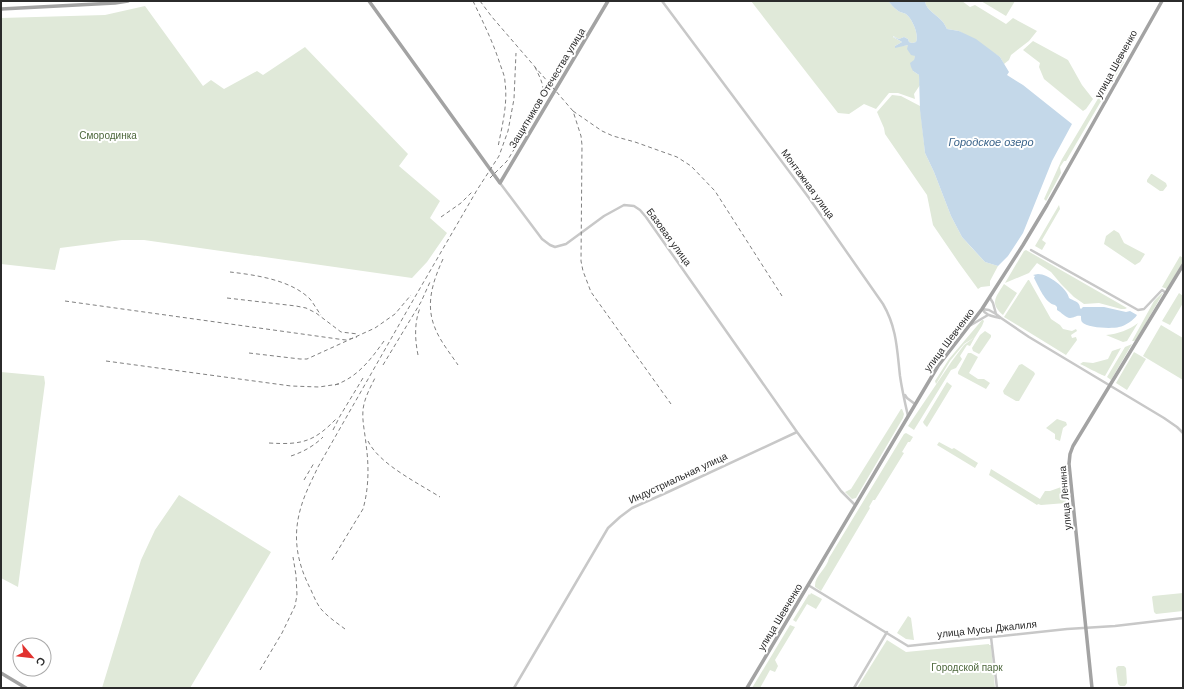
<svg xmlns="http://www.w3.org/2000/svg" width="1184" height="689" font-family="'DM Sans',sans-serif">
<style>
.green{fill:#e0e9d9}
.water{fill:#c4d8e9}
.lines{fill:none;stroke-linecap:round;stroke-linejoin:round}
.minor{stroke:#c8c8c8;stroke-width:2.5}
.major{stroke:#a3a3a3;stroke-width:3.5}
.rail{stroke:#808080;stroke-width:1;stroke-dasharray:4 3;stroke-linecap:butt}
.labels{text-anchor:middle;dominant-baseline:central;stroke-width:4;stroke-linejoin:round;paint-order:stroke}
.street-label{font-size:10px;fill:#2b2b2b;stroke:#fff}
.park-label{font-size:10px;fill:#4b663a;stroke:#fff}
.water-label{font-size:11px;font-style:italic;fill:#3c658b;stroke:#fff}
</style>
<rect width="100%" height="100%" fill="#fff"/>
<path class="green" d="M751 1H888C891 4 894 8 897 10 900 13 905 12 908 16 913 21 919 35 916 42L912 43 909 42 908 39 904 37 899 39 893 36V37L902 42 895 46V47L908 45 915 56 913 71 919 75 920 85 914 94 915 99 898 93H889L876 109 864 104 849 114 838 113Z
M925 1H962L970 7 975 5 1006 24 1013 18 1037 31 1029 41 1011 55 1009 60 1004 64 1000 57 959 31 947 29C946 27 944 23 942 21 936 14 926 10 925 1Z
M981 1H1015L1006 16Z
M145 6 203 86 211 80 224 89 257 71 263 75 305 47 408 154 399 166 440 201 430 218 447 233 427 262 412 278 144 240H122L60 248 55 270 1 264V18L105 15Z
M1033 41 1068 60 1082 85 1093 99 1086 109 1083 111 1044 79 1039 67 1040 63 1023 50Z
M1121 60 1124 62 1066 161H1064L1060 167 1061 173 1046 201 1044 199 1062 159Z
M892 95 901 96 920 106 925 153 934 172 951 216 962 237 971 247 985 262 998 266 990 281V286L981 287 978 289 959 263 933 225 927 195 885 134 884 128 877 112Z
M1151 174H1152L1166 183 1167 186 1163 191H1160L1147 182V180Z
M1059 205 1060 209 1042 240 1046 243 1042 250 1035 246Z
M1114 230 1119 233 1124 243 1145 254 1140 262 1135 265 1104 244 1106 236Z
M1026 250 1127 308 1125 309H1121L1099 303 1084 304 1074 297 1061 284 1051 272 1037 263 1029 273 1005 283 1024 251Z
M1180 256 1183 258V262L1167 289 1162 287Z
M1028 280H1029L1051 319 1060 325 1063 329 1072 331 1076 329 1077 331 1071 335 1072 338 1076 337 1077 340 1066 355 1004 317Z
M1004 284 1017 293 1003 315C989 303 996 297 1004 284Z
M1162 293H1163L1136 340 1134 341H1132L1154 301Z
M1179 293 1183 296V303L1170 325 1162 321Z
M982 320H983L984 321 982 326 975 337 964 344 950 361 936 384 935 381 949 359Z
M1138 323 1127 341 1123 342 1106 335C1118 334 1129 330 1138 323Z
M1161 325 1183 338V380L1143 356Z
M985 331 991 335V337L980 353 979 354 973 351 972 348 980 335Z
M975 337 970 346 967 345 960 356 962 359 956 368 951 370 914 430 908 426 952 361 964 345Z
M1132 344 1111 380 1107 377 1125 347Z
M1121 348 1105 376C1101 375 1085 366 1080 364L1083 362 1093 363 1108 359 1112 351Z
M1134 352 1146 359 1127 390 1116 383Z
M968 353H971L978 357 969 373 978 379H984L990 383 986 389 958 374V372Z
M1022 364 1034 372 1035 374 1019 401H1016L1004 394 1003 391 1019 365Z
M1 372 44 376 45 383 18 587 1 578Z
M947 382 952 386 927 427 924 424 923 422Z
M901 409H902L904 414 903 418 856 498 852 499 845 492 851 489Z
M1057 419 1066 422 1067 425 1063 428 1060 441 1055 439V434L1046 428Z
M906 433 913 437 910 442H908L902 452 904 453 875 500H873L869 507 870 508 821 591 815 587C814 576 827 569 829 558L904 434Z
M939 442 952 449 954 448 978 463 975 468 937 445Z
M991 469 1040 499 1045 491H1050L1064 486 1066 503 1041 505 1038 504 1037 505 989 475Z
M179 495 271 552 190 688H102L141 560 155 530Z
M811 593 822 599 821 601 816 609 807 604 796 622 793 620 809 594 810 595Z
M1183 593V611L1156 614 1154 612 1152 597 1153 596Z
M908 616 911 618 914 640 906 639 897 633Z
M790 625 795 627 775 660 778 666 775 672 770 670 760 688H752Z
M887 640 906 652 989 644V645H991L995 688H857Z
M1118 666H1124L1126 668 1127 683 1125 686H1120L1118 684 1116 668Z"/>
<path class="water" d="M888 1H925C926 10 936 14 942 21 944 23 946 27 947 29L959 31 976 39 1000 57 1009 72 1007 75 1023 85 1072 124 1052 161 1023 233 1008 256 998 266 985 262 962 237 951 216 934 172 925 153 920 110 919 75 913 71 911 67 910 63 914 60 915 56 911 55 907 49 908 45 895 48V46L902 42 892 36 899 39 904 37 908 39 909 42 912 43 916 42C919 35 913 21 908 16 905 12 900 13 897 10 894 8 891 4 888 1Z
M1038 274C1048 274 1067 288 1069 298 1073 301 1080 301 1080 308L1081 309 1083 307H1104L1126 312 1130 311 1137 315C1134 320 1125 326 1119 327 1112 329 1087 328 1082 322 1081 321 1081 318 1081 316 1076 315 1075 318 1070 318 1066 318 1061 312 1057 310V307L1055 305C1045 303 1039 287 1034 278L1035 276 1033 275Z"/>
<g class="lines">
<path class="minor" d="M662 1 809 198 883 304C897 328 897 350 900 376 902 390 905 403 908 416
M500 183 542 239 550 245 555 247 566 244 604 216 624 205 634 206 640 210 646 217 797 432 841 491 855 505
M1031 250 1138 310 1144 309 1162 290 1166 293
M990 298 993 303 996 314 1001 318 1029 337 1164 418 1177 427 1183 433
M982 309C986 316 993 316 1000 318
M982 309 989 310 996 314
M971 325 988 315
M905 395 907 398 915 404
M808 585 908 646 1067 629 1115 626 1183 618
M991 637 997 688
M514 688 608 528 620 517 632 508 668 492 797 432
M854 688 887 632"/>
<path class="major" d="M369 1 500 183 608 1
M1 9 115 3 128 1
M1 673 26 688
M747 688 938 366 982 309 1023 245 1047 205 1162 1
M1092 688 1069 464 1070 454 1073 446 1183 265"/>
<path class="rail" d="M473 1C483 22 493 42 500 64 502 70 505 76 505 82 508 104 502 126 498 147
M480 1 492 17 573 111 581 136 582 145 581 261 583 271 591 292 671 404
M573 111 602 131 613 136 635 142 677 157 691 166 715 191 782 296
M490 178 507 161 543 102C545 85 541 80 534 65
M441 217 461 203 472 192
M443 259C433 281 425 304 435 328 440 341 450 353 458 365
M230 272C256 275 291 280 310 299 314 304 317 310 321 315
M227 298 296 306 306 308 316 313 341 332 358 334
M65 301 338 339 346 340 357 337
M249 353 300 359H307L375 328 395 314 411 295
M418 355C415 340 414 323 420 308
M106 361 291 386 319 387 339 384
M383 365 421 302 430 282
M335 385C358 377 371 359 384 341
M333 430 340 416 363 378
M368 441C379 464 418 483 440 497
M269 443C302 445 314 442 337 418
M291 456C303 452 314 446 323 437
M304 480 314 463
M332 560 363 509C369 488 369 465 366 444 365 433 362 421 363 410 364 399 370 388 375 378
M345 629C337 623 328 617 321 609 317 604 314 597 311 590 297 563 292 537 301 507 305 493 312 480 318 467L408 309 477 190 499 156 508 131 514 99 516 53
M260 670 282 633 295 606 297 595 296 575 293 557"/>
</g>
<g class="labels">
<g class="street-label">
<text transform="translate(1116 64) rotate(-61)">улица Шевченко</text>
<text transform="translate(547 88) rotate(-59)">Защитников Отечества улица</text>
<text transform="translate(808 184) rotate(54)">Монтажная улица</text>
<text transform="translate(669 237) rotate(54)">Базовая улица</text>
<text transform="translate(949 340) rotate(-53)">улица Шевченко</text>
<text transform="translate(678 478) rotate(-25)">Индустриальная улица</text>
<text transform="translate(1065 498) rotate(-95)">улица Ленина</text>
<text transform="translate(780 617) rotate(-59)">улица Шевченко</text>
<text transform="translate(987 629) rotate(-6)">улица Мусы Джалиля</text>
</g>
<g class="park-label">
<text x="108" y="135">Смородинка</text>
<text x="967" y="667">Городской парк</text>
</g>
<g class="water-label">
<text x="991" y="142">Городское озеро</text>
</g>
</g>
<rect width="1184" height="689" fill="none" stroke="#2b2b2b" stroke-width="4"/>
<g transform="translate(32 657) rotate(118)"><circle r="19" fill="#ffffff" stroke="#aaaaaa"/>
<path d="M0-3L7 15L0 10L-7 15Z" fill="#e1322f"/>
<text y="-6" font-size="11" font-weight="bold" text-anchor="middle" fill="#2b2b2b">С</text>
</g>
</svg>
